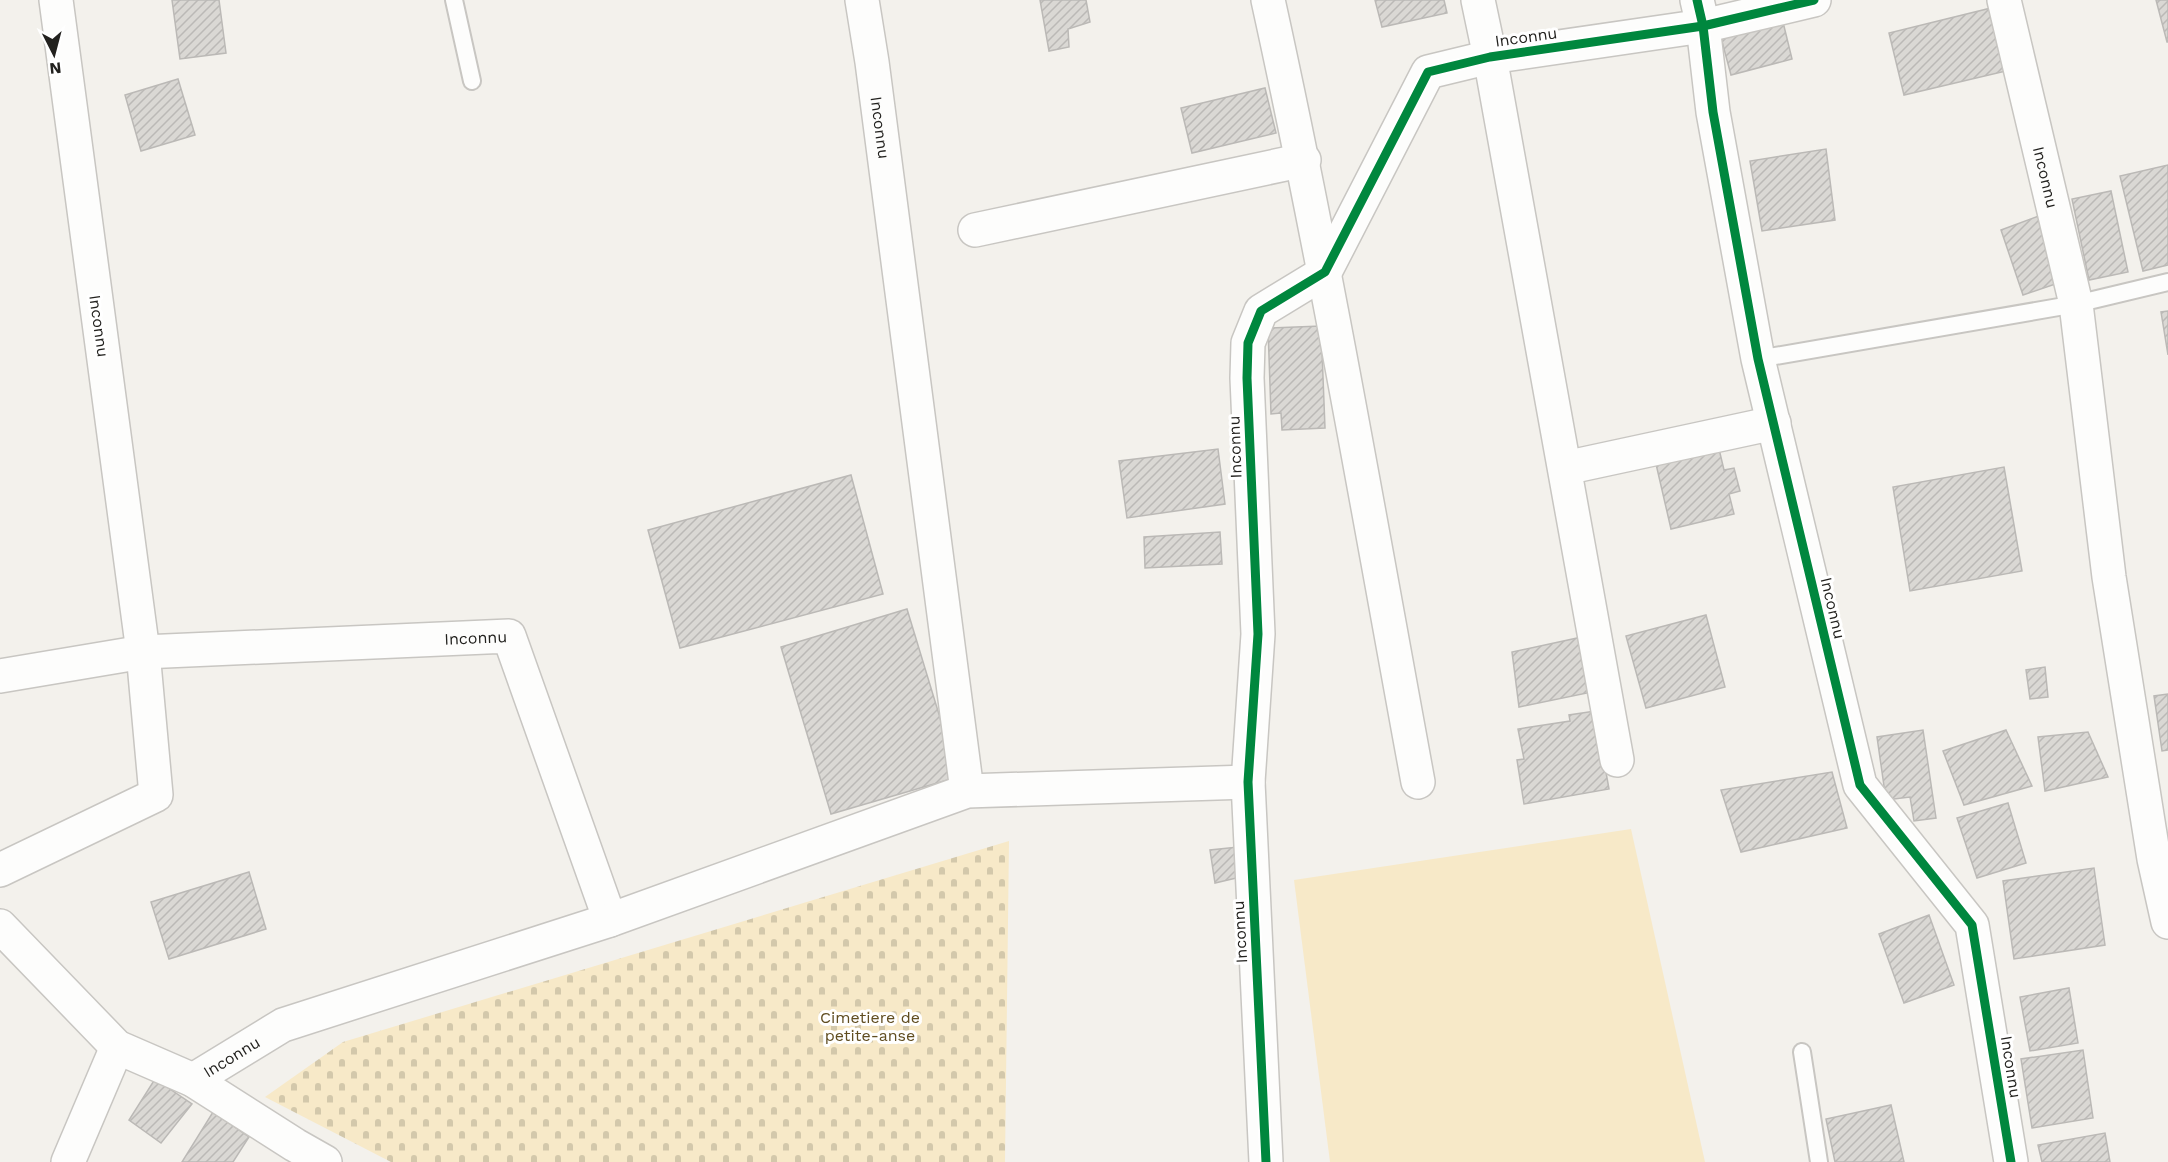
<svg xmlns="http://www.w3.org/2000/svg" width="2168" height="1162" font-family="'Work Sans',sans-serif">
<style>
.cemetery{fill:url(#cemetery-stones)}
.pitch{fill:#f7e9c8}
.building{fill:url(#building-hatch);stroke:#bbb9b6;stroke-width:1.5}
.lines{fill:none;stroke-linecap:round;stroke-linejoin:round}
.service-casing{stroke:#c8c6c2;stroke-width:20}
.minor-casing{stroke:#c8c6c2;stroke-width:36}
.service{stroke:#fdfdfc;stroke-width:16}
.minor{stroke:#fdfdfc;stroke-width:33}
.cycleway-casing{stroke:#fff;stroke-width:13}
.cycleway{stroke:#00873e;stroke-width:9}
.labels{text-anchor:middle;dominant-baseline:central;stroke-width:6;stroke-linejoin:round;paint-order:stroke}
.street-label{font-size:16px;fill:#22211e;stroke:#fff}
.park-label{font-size:16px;fill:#604d20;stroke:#fff}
</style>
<defs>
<pattern id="cemetery-stones" width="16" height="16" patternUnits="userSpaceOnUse" patternTransform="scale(1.5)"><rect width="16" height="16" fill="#f7e9c8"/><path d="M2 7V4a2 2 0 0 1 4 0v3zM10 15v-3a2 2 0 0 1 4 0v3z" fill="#d3c8ab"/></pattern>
<pattern id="building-hatch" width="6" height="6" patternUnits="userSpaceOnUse" patternTransform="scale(1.5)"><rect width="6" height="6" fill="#dad8d4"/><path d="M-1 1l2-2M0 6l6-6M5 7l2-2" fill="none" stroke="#bbb9b6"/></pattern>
</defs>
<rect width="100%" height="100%" fill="#f3f1ec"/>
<path class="cemetery" d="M1009 841 1005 1162H391L265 1097 343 1042Z"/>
<path class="pitch" d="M1631 829 1705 1162H1330L1294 880Z"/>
<path class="building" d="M172 0H219L226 53 180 59Z
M1040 0H1086L1090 22 1068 29 1069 47 1049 51Z
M1375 0H1444L1447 13 1382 27Z
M2156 0H2168V42H2167Z
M1991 8 2006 71 1904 95 1889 33Z
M1782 18 1792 59 1731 75 1720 34Z
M178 79 195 135 141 151 125 95Z
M1265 88 1276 133 1192 153 1181 108Z
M1826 149 1835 220 1762 231 1750 161Z
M2168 165V265L2143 271 2120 176Z
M2111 191 2128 272 2089 280 2072 199Z
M2044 214 2067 280 2023 295 2001 230Z
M2168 311V355L2161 312Z
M1321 326 1325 428 1282 430 1281 413 1271 414 1268 328Z
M1218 449 1225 504 1127 518 1119 461Z
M1719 449 1724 470 1734 468 1740 491 1729 494 1734 514 1671 529 1656 464Z
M2004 467 2022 571 1910 591 1893 487Z
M851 475 883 594 680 648 648 530Z
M1220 532 1222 564 1145 568 1144 537Z
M907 609 958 777 831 814 781 647Z
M1706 615 1725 687 1646 708 1626 636Z
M1582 637 1592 692 1519 707 1512 652Z
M2045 667 2048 697 2030 699 2026 670Z
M2168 694V750L2162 751 2154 696Z
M1595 711 1609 789 1524 804 1517 760 1524 759 1518 729 1570 721 1569 715Z
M1923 730 1936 818 1914 821 1910 797 1886 800 1877 737Z
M2006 730 2032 786 1964 805 1943 751Z
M2088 732 2108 777 2045 791 2038 737Z
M1832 772 1847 828 1741 852 1721 790Z
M2008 803 2026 863 1977 878 1957 818Z
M1238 847 1245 876 1215 883 1210 850Z
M2094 868 2105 945 2014 959 2003 881Z
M249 872 266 929 169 959 151 902Z
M1929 915 1954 985 1904 1003 1879 934Z
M2069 988 2078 1043 2030 1051 2020 997Z
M2083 1050 2093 1118 2032 1128 2021 1059Z
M155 1079 192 1104 161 1143 129 1120Z
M1891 1105 1904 1162H1835L1826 1119Z
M213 1112 249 1137 233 1162H182Z
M2105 1133 2110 1162H2042L2038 1145Z"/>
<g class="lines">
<defs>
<path id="service" d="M454 0 472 81
M1758 359 2076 304 2168 282
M1802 1052 1819 1162"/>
<g id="minor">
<path id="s1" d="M862 0 872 62 967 791"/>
<path d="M1268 0C1325 259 1370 521 1418 782"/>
<path d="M1478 0 1490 57 1617 760"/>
<path d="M1697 0 1703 26 1713 112 1758 359 1860 785 1972 925 2011 1162"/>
<path id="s2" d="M2004 0 2076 304 2109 577 2154 859 2168 922"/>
<path d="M975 230 1304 160"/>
<path d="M1565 468 1774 423"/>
<path id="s3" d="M0 676 143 652 509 636 610 920"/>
<path d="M0 870 156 795 143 652 56 0"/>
<path d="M0 926 117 1047 193 1080 295 1145 325 1162"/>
<path id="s4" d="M193 1080 283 1025 610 920 967 791 1248 782"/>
<path d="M68 1162 117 1047"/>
<path d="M1266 1162 1248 782 1258 634 1247 378 1248 343 1261 311 1325 272 1428 72 1490 57 1703 26 1814 0"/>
</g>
</defs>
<use href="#service" class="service-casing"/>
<use href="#minor" class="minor-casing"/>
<use href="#service" class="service"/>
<use href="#minor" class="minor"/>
<defs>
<path id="cycleway" d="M1697 0 1703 26 1713 112 1758 359 1860 785 1972 925 2011 1162
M1266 1162 1248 782 1258 634 1247 378 1248 343 1261 311 1325 272 1428 72 1490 57 1703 26 1814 0"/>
</defs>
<use href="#cycleway" class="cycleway-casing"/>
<use href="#cycleway" class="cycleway"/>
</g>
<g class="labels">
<g class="street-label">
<text transform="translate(1526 37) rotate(-8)">Inconnu</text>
<text stroke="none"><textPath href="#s1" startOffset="129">Inconnu</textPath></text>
<text stroke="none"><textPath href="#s2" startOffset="182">Inconnu</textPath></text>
<text transform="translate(99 326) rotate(82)">Inconnu</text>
<text transform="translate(1235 447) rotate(-92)">Inconnu</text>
<text transform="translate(1833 608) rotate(77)">Inconnu</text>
<text stroke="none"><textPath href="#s3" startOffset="478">Inconnu</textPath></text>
<text transform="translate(1240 932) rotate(-93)">Inconnu</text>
<text stroke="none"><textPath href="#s4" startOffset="45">Inconnu</textPath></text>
<text transform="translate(2011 1067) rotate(81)">Inconnu</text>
</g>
<g class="park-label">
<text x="870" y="1017">Cimetiere de<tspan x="870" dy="18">petite-anse</tspan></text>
</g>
</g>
<g transform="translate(54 54) rotate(174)" stroke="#ffffff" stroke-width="4.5" paint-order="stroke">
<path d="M0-4.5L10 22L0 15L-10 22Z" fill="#22211e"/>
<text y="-9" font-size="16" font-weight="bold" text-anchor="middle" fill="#22211e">N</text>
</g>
</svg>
